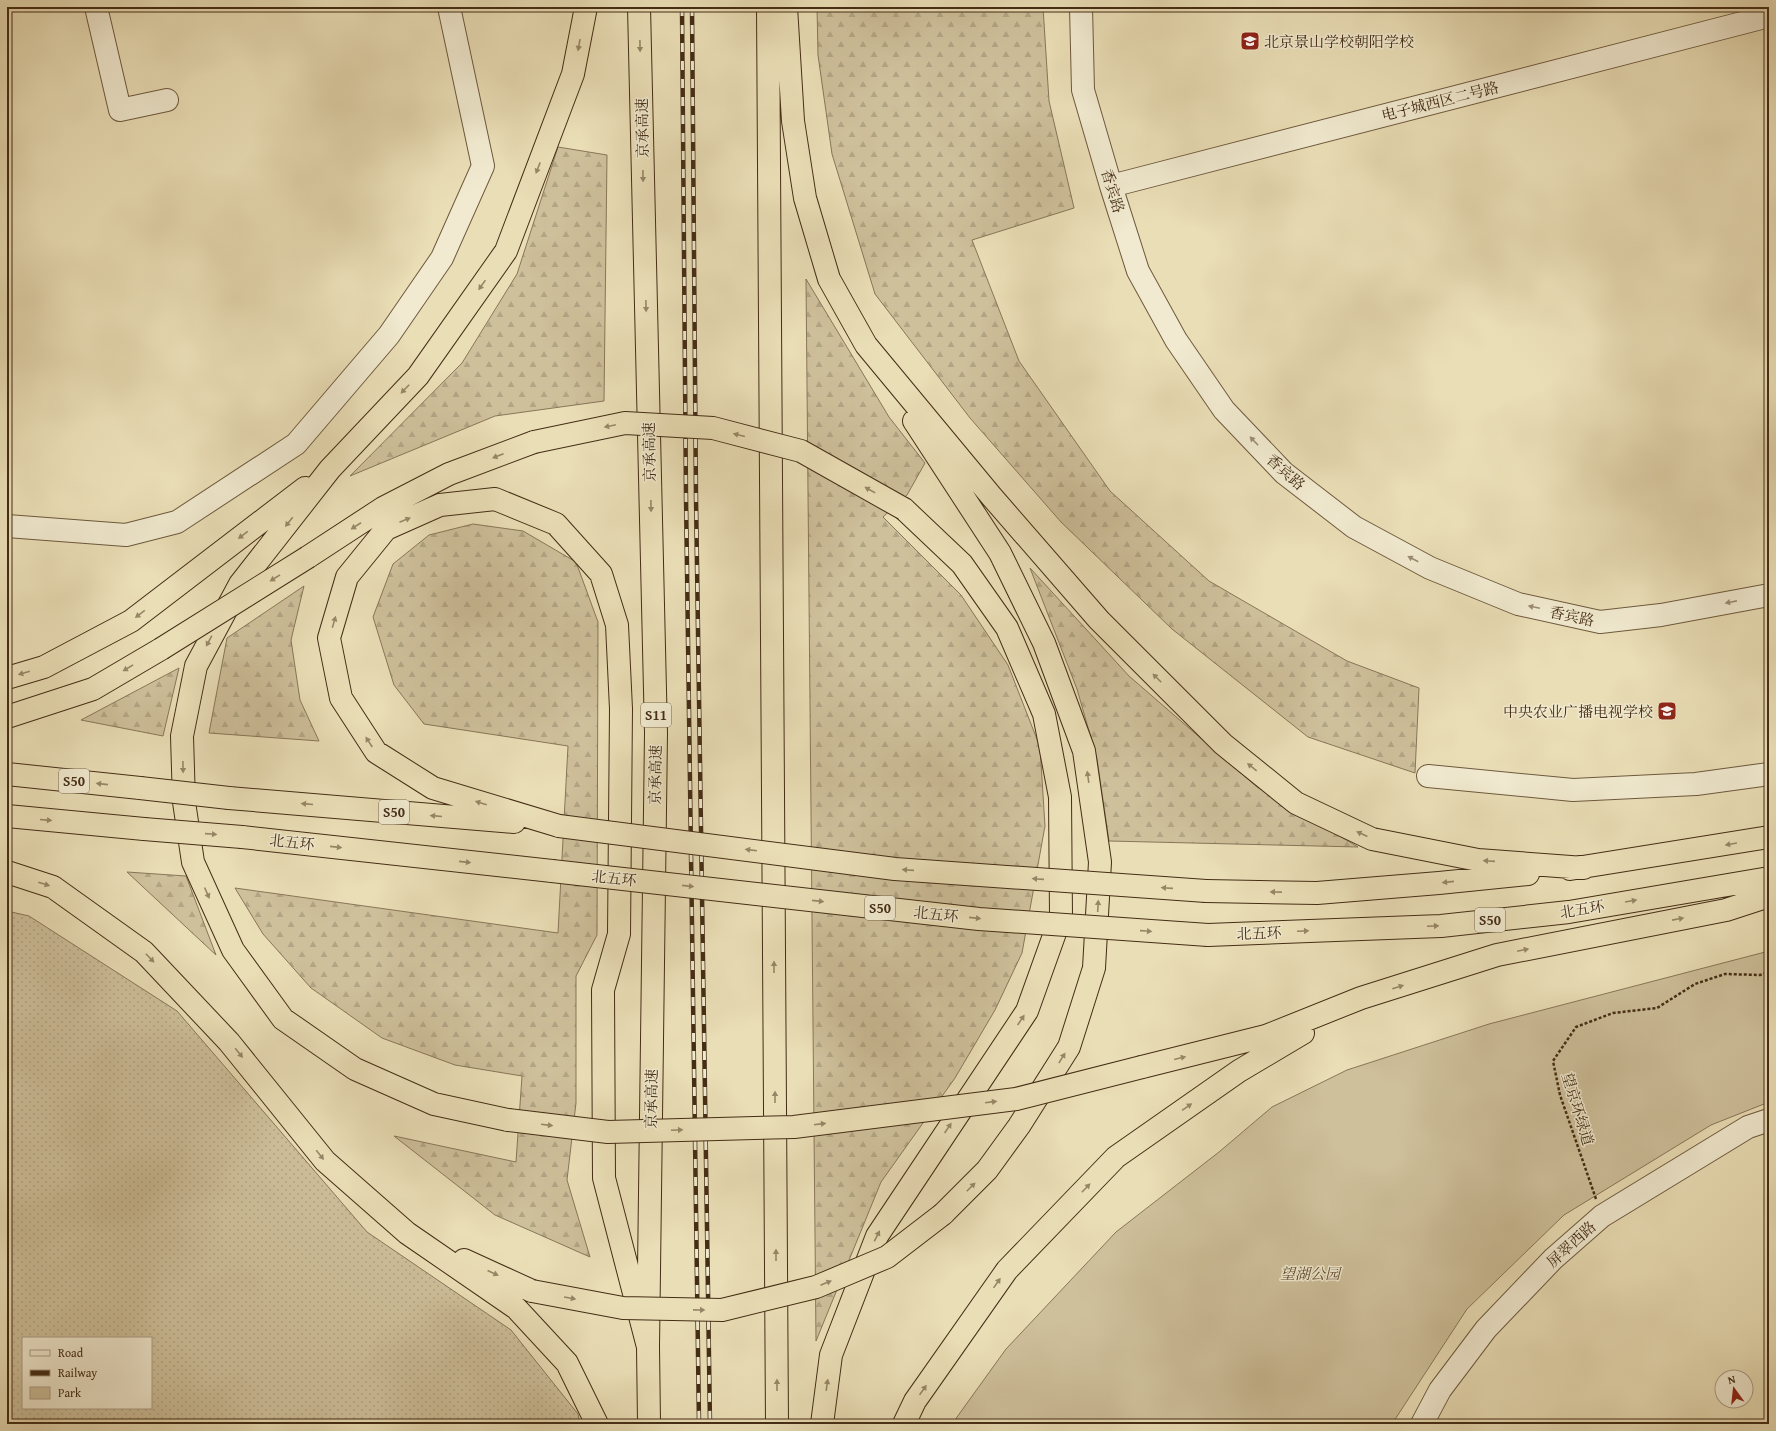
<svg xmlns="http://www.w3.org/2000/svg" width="1776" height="1431" font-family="'Gentium Book Plus','Noto Serif SC',serif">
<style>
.grass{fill:url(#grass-dots);stroke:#897658;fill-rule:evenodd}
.forest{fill:url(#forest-firs);stroke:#897658}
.green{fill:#cec09b;stroke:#897658}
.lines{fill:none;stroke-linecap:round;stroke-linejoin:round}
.minor-casing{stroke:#6e593d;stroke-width:24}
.highway-casing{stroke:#442d15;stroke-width:24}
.path{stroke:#442d15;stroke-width:2.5;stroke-dasharray:3 2;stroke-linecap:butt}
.minor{stroke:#f1ead0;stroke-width:22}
.highway{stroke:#eadeb6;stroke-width:22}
.rail-casing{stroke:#442d15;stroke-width:4.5}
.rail{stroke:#f1ead0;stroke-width:3;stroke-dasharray:9;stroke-linecap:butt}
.highway-bridge-casing{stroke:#442d15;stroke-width:24;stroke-linecap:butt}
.highway-bridge{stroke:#eadeb6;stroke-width:22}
.oneway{fill:#978666}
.oneway2{fill:#9a8c72}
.labels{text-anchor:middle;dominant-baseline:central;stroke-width:3;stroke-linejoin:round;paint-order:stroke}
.shield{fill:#f1ead0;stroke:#78664d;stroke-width:1}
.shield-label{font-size:14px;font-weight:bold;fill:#442d15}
.poi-label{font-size:15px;fill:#442d15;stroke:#f1ead0;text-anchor:start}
.street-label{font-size:15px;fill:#442d15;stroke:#f1ead0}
.park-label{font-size:15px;font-style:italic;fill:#604a30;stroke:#f1ead0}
</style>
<defs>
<pattern id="grass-dots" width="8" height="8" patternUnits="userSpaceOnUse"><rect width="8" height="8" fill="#cec09b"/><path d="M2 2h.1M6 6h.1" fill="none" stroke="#b2a585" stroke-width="1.8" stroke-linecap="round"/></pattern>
<pattern id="forest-firs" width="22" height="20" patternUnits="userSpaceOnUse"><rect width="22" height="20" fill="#cec09b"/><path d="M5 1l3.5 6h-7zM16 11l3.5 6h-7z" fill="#b2a585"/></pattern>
</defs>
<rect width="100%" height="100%" fill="#eadeb6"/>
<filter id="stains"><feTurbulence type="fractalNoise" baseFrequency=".005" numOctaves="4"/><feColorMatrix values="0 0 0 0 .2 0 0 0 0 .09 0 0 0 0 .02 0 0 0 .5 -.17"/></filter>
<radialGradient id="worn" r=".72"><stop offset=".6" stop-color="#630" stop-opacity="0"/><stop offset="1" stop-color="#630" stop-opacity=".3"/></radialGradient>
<path class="grass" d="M7 911 29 916 177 1011 367 1232 511 1330 578 1414 580 1424H7ZM23 1338H151V1408H23Z"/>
<path class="forest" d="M817 7H1043L1049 101 1074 208 972 240 1019 361 1110 491 1209 581 1347 661 1419 688 1415 773 1308 737 1172 629 1061 522 970 418 875 294 832 154 818 55Z
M558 147 607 155 604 401 495 416 350 476 462 363 517 274Z
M806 279 889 417 925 463 907 495 883 517 961 595 1008 665 1040 747 1045 826 1022 953 995 1010 955 1078 881 1182 816 1341Z
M473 524 523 531 576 562 598 622 597 935 576 976V1103L567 1180 590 1257 495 1215 394 1136 516 1162 522 1076 455 1065 382 1038 311 988 263 934 235 888 558 933 568 746 424 724 394 685 373 617 393 564 429 535Z
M1030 568 1129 676 1257 787 1358 847 1109 841 1097 759 1077 689Z
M304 586 291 640 300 700 319 741 209 733 227 638Z
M179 668 163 736 81 720Z
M127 872 186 876 216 955Z"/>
<path class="green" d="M1769 951V1102L1711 1125 1564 1215 1467 1309 1392 1424H952L1006 1349 1116 1232 1219 1152 1272 1107 1347 1070 1489 1024Z"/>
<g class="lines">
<defs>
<path id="minor" d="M96 7 120 110 167 100
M1081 7 1083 90 1111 186 1138 271 1176 340 1224 410 1284 473 1354 527 1430 568 1518 604 1600 622 1661 615 1769 595
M1111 186 1769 16
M7 526 126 535 177 522 296 444 389 335 442 258 483 166 449 7
M1428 776 1573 790 1696 784 1769 774
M1422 1424 1440 1390 1486 1329 1553 1259 1602 1216 1748 1127 1769 1120"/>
<path id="highway" d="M639 7 656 733 648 1347 649 1424
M768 7 777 1424
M786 7 793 121 805 198 829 279 866 345 992 497 1099 620 1223 744 1296 803 1372 839 1478 860 1584 868
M914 421 1000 553 1044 643 1084 751 1100 862 1094 968 1069 1047 1019 1126 987 1170 943 1214
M308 557 383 508 449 474 534 442
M7 678 44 667 131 621 305 488
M7 717 93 689 161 649
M7 774 140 788
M229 798 514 822
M7 816 144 829
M559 826 433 788 376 752 341 698 329 638 347 577 386 529 440 505 495 499 556 524 601 574 617 625 621 709 619 934 603 990 604 1178 648 1347
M242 837 552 871
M1570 869 1769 837
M7 872 53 887 144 952 229 1042 325 1161 407 1233 516 1308 567 1363 597 1424
M1206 891 1317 893 1439 883 1528 874
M1208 935 1441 926 1569 912 1769 878
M1142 1067 1266 1036 1361 998 1497 955 1726 910 1769 896
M508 1120 434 1104 355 1069 283 1019 233 950 193 862 184 802 182 736 196 666 240 584 330 469 418 376 506 251 573 74 586 7
M464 1260 532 1291
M822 1424 831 1355 877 1236 1027 1011 1061 916 1060 797 1044 714 1007 628 962 564 904 509
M904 1424 915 1401 1007 1270 1116 1157 1239 1071 1303 1033"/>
</defs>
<use href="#minor" class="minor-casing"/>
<use href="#highway" class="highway-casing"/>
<path class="path" d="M1596 1199 1560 1095 1553 1061 1576 1027 1613 1013 1657 1008 1695 984 1725 974 1760 975 1769 972"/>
<use href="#minor" class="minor"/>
<use href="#highway" class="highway"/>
<defs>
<path id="rail" d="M682 7 686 497 699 1424
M692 7 696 498 710 1424"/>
</defs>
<use href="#rail" class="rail-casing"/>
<use href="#rail" class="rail"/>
<defs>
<path id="highway-bridge" d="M534 442 625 423 713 428 801 451 904 509
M161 649 308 557
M140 788 229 798
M559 826 895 869 1206 891
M144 829 242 837
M552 871 979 919 1208 935
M508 1120 608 1132 794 1127 1016 1099 1142 1067
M532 1291 623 1308 722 1310 816 1287 887 1257 943 1214"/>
</defs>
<use href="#highway-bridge" class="highway-bridge-casing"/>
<use href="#highway-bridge" class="highway-bridge"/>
</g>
<defs><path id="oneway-solid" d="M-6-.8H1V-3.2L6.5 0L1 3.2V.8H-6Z"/></defs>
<g class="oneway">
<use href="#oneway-solid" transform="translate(579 45) rotate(100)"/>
<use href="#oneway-solid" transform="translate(640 46) rotate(89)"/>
<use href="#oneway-solid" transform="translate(538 168) rotate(111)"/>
<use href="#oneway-solid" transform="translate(643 176) rotate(89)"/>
<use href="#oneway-solid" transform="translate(482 285) rotate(125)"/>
<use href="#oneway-solid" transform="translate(646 306) rotate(89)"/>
<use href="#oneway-solid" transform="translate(405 389) rotate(134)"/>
<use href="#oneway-solid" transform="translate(610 426) rotate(168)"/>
<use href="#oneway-solid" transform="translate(739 435) rotate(-166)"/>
<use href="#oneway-solid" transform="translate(498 456) rotate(159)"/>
<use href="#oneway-solid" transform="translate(870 490) rotate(-151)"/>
<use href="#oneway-solid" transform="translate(651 506) rotate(89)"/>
<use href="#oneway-solid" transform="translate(405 520) rotate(-23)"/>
<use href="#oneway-solid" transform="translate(289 522) rotate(128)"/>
<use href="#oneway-solid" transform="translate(356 526) rotate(147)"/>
<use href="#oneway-solid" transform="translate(243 535) rotate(143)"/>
<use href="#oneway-solid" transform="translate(275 578) rotate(148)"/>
<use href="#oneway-solid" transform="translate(140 614) rotate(143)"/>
<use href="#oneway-solid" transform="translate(334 622) rotate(-74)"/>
<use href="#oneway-solid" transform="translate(209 641) rotate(118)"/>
<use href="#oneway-solid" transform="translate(128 668) rotate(149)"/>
<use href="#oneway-solid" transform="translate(24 673) rotate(164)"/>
<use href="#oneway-solid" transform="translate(1157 678) rotate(-135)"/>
<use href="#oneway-solid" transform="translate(369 742) rotate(-123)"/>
<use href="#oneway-solid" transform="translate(183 767) rotate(89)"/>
<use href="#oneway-solid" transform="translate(1252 767) rotate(-141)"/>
<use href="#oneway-solid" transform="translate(1088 777) rotate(-98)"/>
<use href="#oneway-solid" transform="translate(102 784) rotate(-174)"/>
<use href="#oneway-solid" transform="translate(481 803) rotate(-163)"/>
<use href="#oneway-solid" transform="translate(307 804) rotate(-175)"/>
<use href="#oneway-solid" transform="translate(436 816) rotate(-175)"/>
<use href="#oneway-solid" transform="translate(46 820) rotate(5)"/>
<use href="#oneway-solid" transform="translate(211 834) rotate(4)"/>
<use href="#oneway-solid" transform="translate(1362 834) rotate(-155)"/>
<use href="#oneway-solid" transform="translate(1731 844) rotate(170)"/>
<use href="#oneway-solid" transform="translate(336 847) rotate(6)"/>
<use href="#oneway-solid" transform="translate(751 850) rotate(-173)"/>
<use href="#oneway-solid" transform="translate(1489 861) rotate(-176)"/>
<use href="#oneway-solid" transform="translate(465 862) rotate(6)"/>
<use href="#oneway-solid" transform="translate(908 870) rotate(-176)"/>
<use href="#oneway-solid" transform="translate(1038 879) rotate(-176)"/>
<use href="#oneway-solid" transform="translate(1448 882) rotate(174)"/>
<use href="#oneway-solid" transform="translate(44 884) rotate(18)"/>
<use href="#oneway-solid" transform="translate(688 886) rotate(6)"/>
<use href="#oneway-solid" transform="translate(1167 888) rotate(-176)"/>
<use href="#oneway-solid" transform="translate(1276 892) rotate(-179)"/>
<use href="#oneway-solid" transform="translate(207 893) rotate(66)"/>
<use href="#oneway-solid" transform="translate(818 901) rotate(6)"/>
<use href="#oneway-solid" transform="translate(1631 901) rotate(-10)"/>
<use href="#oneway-solid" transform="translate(1098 906) rotate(-87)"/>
<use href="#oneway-solid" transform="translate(975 918) rotate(6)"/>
<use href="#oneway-solid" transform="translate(1678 919) rotate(-11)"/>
<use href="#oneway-solid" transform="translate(1433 926) rotate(-2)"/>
<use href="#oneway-solid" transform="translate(1146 931) rotate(4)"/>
<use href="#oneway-solid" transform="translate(1303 931) rotate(-2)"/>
<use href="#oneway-solid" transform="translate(1523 950) rotate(-12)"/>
<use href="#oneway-solid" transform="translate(150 958) rotate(46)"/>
<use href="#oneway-solid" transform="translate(774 967) rotate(-90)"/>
<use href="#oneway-solid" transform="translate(1398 987) rotate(-18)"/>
<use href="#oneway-solid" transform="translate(1021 1020) rotate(-56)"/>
<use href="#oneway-solid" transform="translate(239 1053) rotate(51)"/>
<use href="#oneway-solid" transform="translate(1062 1058) rotate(-58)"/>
<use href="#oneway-solid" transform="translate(1180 1058) rotate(-14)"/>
<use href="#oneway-solid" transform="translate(775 1097) rotate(-90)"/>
<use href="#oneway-solid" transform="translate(991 1102) rotate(-7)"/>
<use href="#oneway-solid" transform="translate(1187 1107) rotate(-35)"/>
<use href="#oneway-solid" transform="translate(820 1124) rotate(-7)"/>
<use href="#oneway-solid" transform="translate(547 1125) rotate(7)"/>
<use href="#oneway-solid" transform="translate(948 1128) rotate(-56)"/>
<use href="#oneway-solid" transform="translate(677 1130) rotate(-2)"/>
<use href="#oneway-solid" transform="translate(320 1155) rotate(51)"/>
<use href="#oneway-solid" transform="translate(971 1187) rotate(-45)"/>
<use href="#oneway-solid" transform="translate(1086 1188) rotate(-46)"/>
<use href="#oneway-solid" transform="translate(877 1236) rotate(-63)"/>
<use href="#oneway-solid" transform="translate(776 1255) rotate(-90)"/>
<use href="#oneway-solid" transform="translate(493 1273) rotate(25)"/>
<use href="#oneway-solid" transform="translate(826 1283) rotate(-23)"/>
<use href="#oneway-solid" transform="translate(997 1283) rotate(-55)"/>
<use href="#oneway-solid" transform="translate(570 1298) rotate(10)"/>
<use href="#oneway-solid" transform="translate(699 1310) rotate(1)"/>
<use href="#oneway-solid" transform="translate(777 1385) rotate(-90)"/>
<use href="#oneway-solid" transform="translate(827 1385) rotate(-82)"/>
<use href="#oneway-solid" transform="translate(923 1390) rotate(-55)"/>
</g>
<g class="oneway2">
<use href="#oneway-solid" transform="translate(1254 441) rotate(-134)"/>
<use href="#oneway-solid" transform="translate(1413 559) rotate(-152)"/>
<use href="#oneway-solid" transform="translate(1731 602) rotate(169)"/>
<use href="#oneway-solid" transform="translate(1534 607) rotate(-168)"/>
</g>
<defs>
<symbol id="school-square" viewBox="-11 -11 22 22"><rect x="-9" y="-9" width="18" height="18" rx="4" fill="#8f2418" stroke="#f1ead0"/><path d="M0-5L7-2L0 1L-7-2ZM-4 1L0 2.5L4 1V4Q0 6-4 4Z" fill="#fff"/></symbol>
<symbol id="university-square" viewBox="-11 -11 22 22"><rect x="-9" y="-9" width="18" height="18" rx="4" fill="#8f2418" stroke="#f1ead0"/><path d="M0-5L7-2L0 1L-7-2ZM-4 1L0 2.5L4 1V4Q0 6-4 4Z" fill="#fff"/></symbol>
</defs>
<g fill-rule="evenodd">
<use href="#school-square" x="1239" y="30" width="22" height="22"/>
<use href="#university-square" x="1656" y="700" width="22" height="22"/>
</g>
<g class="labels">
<g class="shield">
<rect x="641" y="703" width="30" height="24" rx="3"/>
<rect x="59" y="769" width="30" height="24" rx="3"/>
<rect x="379" y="800" width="30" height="24" rx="3"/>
<rect x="865" y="896" width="30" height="24" rx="3"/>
<rect x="1475" y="908" width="30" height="24" rx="3"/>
</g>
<g class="shield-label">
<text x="656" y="715">S11</text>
<text x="74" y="781">S50</text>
<text x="394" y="812">S50</text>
<text x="880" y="908">S50</text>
<text x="1490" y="920">S50</text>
</g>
<g class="poi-label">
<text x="1264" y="41">北京景山学校朝阳学校</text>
<text x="1653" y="711" text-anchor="end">中央农业广播电视学校</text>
</g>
<g class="street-label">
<text transform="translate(1440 101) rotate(-14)">电子城西区二号路</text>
<text transform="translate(642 128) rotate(-91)">京承高速</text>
<text transform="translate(1113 191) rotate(73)">香宾路</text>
<text transform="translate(649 452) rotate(-91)">京承高速</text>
<text transform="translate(1286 472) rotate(42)">香宾路</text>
<text transform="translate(1572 616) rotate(12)">香宾路</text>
<text transform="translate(655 775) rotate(-89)">京承高速</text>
<text transform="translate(292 842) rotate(6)">北五环</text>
<text transform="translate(614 878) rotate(6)">北五环</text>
<text transform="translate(1582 909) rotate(-9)">北五环</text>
<text transform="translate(936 914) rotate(6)">北五环</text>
<text transform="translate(1259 933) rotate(-2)">北五环</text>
<text transform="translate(651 1099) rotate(-89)">京承高速</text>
<text transform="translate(1578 1109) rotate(73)">望京环绿道</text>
<text transform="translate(1571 1244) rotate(-42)">屏翠西路</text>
</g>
<g class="park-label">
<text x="1310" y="1273">望湖公园</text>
</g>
</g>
<rect width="1776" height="1431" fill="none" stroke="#eadeb6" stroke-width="24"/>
<rect x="8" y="8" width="1760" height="1415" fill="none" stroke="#442d15" stroke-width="2"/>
<rect x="12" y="12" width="1752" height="1407" fill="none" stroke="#442d15"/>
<rect x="22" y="1337" width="130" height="72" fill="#f1ead0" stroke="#ac9e85"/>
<rect x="30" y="1350" width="20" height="6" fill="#f1ead0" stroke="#ac9e85"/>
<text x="58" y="1357" font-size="12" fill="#442d15">Road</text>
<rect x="30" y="1370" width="20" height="6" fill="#442d15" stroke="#ac9e85"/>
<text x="58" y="1377" font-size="12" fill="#442d15">Railway</text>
<rect x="30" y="1387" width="20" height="12" fill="#cec09b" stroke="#ac9e85"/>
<text x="58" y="1397" font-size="12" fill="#442d15">Park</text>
<g transform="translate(1734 1389) rotate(345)"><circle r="19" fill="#f1ead0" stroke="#ac9e85"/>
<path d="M0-3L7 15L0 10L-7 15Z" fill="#8f2418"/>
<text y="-6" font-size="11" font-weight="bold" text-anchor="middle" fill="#442d15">N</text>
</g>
<rect width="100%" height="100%" filter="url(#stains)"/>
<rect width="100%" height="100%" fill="url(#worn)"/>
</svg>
